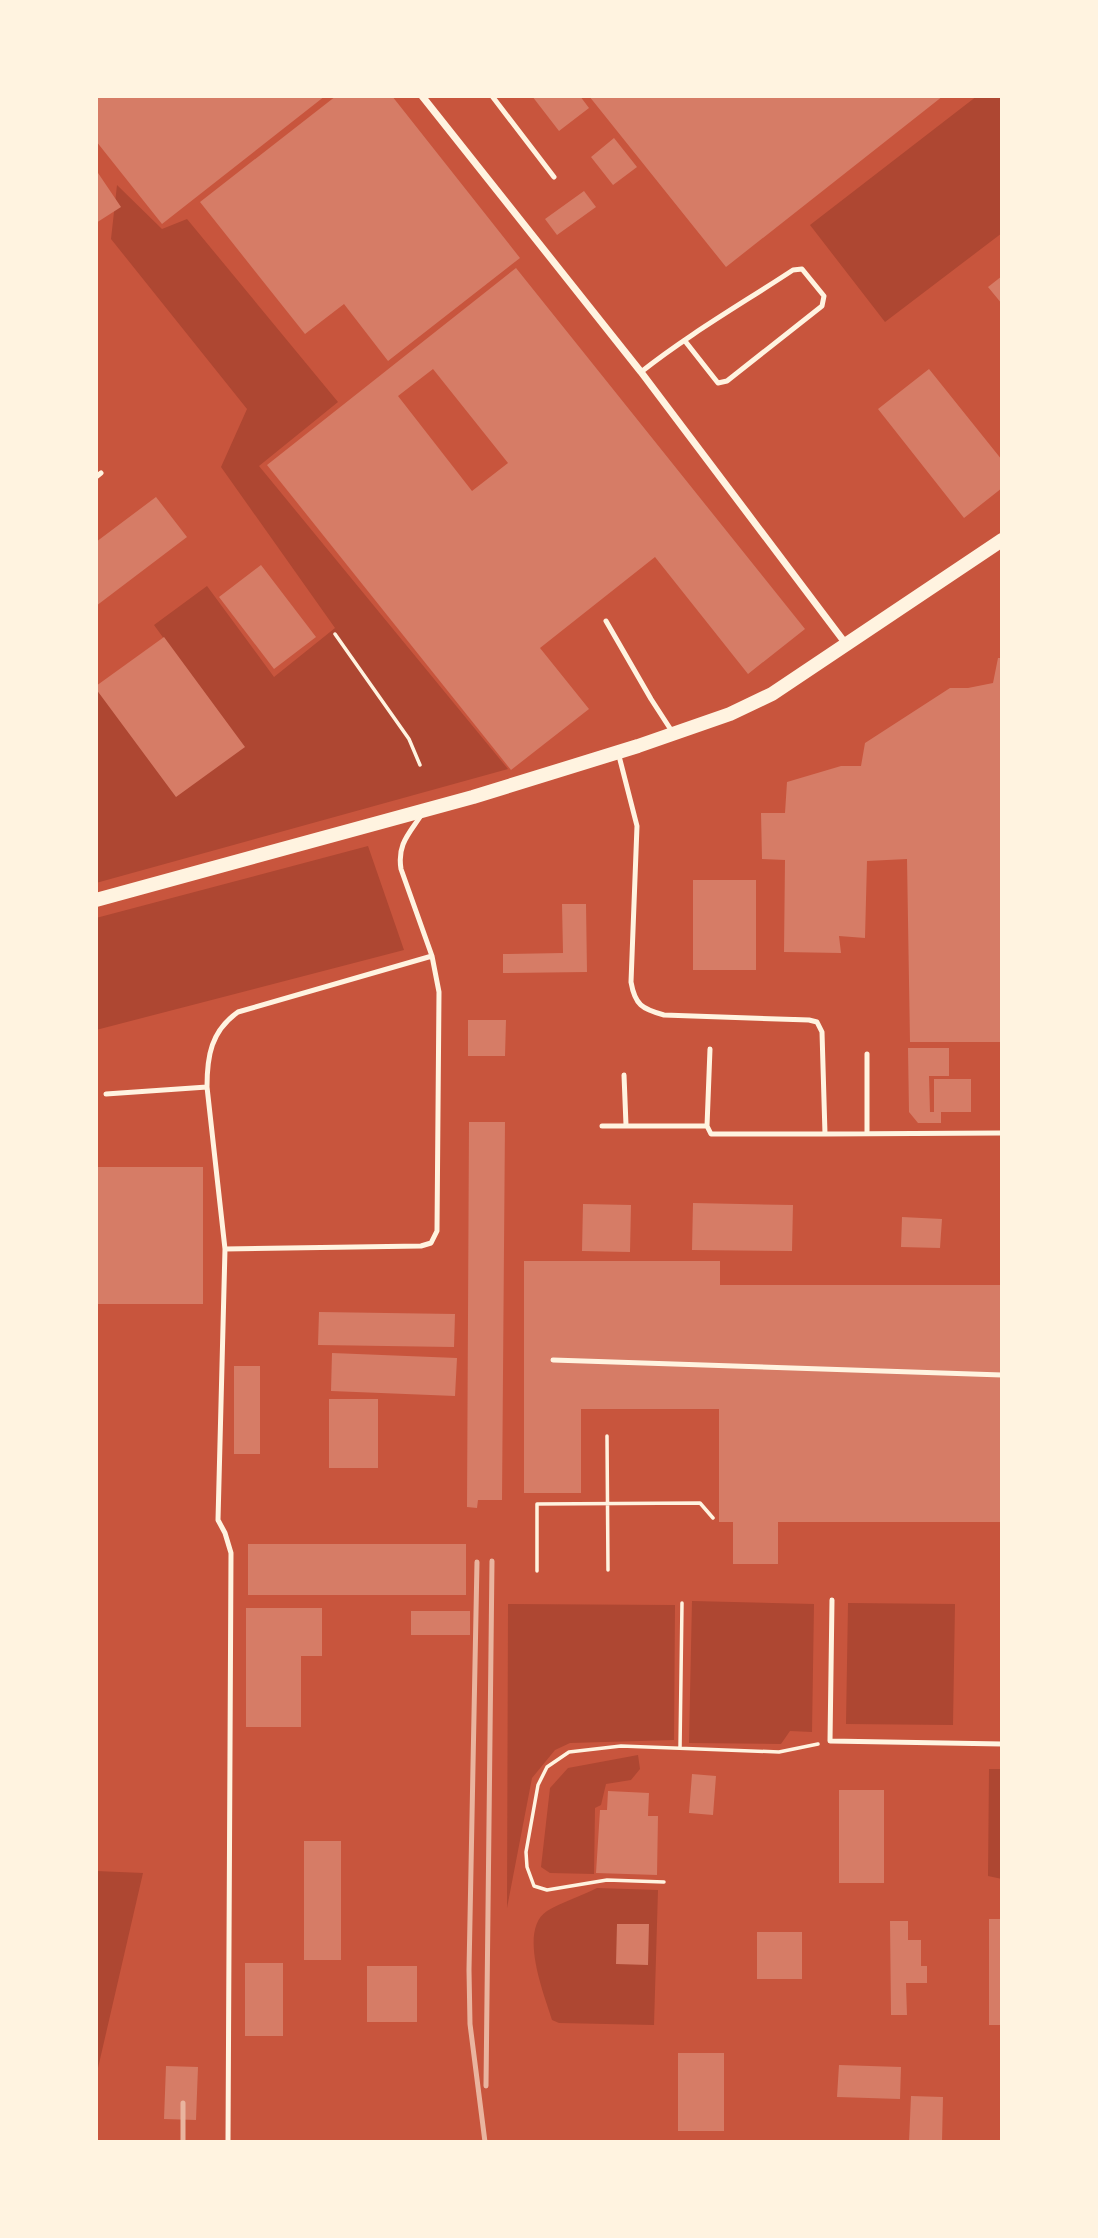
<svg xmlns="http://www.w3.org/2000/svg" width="1098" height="2238" font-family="Lato,sans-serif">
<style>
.green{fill:#ae4732}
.building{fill:#d67c66;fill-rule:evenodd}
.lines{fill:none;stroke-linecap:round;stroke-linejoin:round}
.path{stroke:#fff3e0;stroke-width:3.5}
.service{stroke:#fff3e0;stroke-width:5}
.minor{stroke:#fff3e0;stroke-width:7}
.secondary{stroke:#fff3e0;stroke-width:14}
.rail{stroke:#e9b49f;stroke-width:5}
</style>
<rect width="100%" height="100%" fill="#c8553d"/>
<path class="green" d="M977 96H1002V233L885 322 810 225Z
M117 185 162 229 187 219 338 402 259 466 508 769 96 883V683L175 794 242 746 154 625 207 586 274 677 335 628 221 467 247 409 111 239Z
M368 846 404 950 96 1030V918Z
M692 1601 814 1604 812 1732 790 1731 781 1744 689 1743Z
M848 1603 955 1604 953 1725 846 1724Z
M508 1604 675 1605 674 1740 570 1743 555 1750 532 1778 507 1908Z
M638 1755 640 1769 631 1780 606 1784 601 1805 595 1808 594 1874 550 1873 541 1867 550 1788 568 1768Z
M989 1769H1002V1879L988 1876Z
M96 1871 143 1873 98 2068H96Z
M597 1888 658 1890 654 2025 559 2023 552 2020C544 1994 518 1930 547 1911 562 1902 581 1896 597 1888Z"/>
<path class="building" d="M96 96H325L162 224 96 141Z
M336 96H392L520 258 388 361 344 304 305 334 200 202Z
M532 96H580L589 108 559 131Z
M589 96H943L726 267Z
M614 138 637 167 613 185 591 157Z
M96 170 121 207 96 223Z
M584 191 596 207 557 235 545 219Z
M516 268 805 629 748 674 655 557 540 648 589 709 511 770 267 465ZM433 369 508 463 472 491 398 396Z
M1002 276V304L988 287Z
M929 369 1002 460V488L964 518 878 409Z
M156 497 187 537 96 606V542Z
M261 565 316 637 274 669 219 597Z
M164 637 245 747 176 797 96 689V686Z
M998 658H1002V1042H910L907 859 867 861 865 938 839 936 841 953 784 952 785 860 762 859 761 813H785L787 782 841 766H861L865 743 950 688H968L993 683Z
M693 880H756V970H693Z
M562 904H586L587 972 503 973V954L563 953Z
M468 1020H506L505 1056H468Z
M908 1048H949V1076H929L930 1112H934V1079H971V1112H941V1123H918L909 1112Z
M469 1122H505L502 1500H478L477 1508 467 1507Z
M96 1167H203V1304H96Z
M693 1203 793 1205 792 1251 692 1250Z
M583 1204 631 1205 630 1252 582 1251Z
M902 1217 942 1219 940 1248 901 1247Z
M524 1261H720V1285H1002V1522H778V1564H733V1522H719V1409H581V1493H524Z
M319 1312 455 1314 454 1347 318 1345Z
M332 1353 457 1358 455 1396 331 1391Z
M234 1366H260V1454H234Z
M329 1399H378V1468H329Z
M248 1544H466V1595H248Z
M246 1608H322V1656H301V1727H246Z
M411 1611H470V1635H411Z
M692 1774 716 1776 713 1815 689 1813Z
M839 1790H884V1883H839Z
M608 1791 649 1793 648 1816H658L657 1875 596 1873 600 1810H607Z
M304 1841H341V1960H304Z
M989 1919H1002V2025H989Z
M890 1921H908V1940H921V1966H927V1983H906L907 2015H891Z
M617 1924H649L648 1965 616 1964Z
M757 1932H802V1979H757Z
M245 1963H283V2036H245Z
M367 1966H417V2022H367Z
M678 2053H724V2131H678Z
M839 2065 901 2067 900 2099 837 2097Z
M166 2066 198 2067 196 2120 164 2119Z
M911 2096 943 2097 942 2142H909Z"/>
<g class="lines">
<path class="path" d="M335 634 409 739 420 765
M607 1436 608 1570
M537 1571V1504L700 1503 713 1518
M680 1748 682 1603
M664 1882 607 1880 547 1890 534 1886 527 1867 526 1852 538 1785 547 1767 569 1752 621 1746 779 1752 818 1744"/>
<path class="service" d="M492 96 554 177
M641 372C689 334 743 303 793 270L802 269 824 296 822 306 727 381 718 383 685 341
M96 477 101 473
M606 621 651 699 673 733
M618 752 637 826 631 982C635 1005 642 1009 664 1015L809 1020 817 1022 822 1032 825 1134 1002 1133
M422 814C409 834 397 844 401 869L432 956 439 992 437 1231 431 1243 421 1246 225 1249 207 1087C207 1056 211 1031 238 1012L432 956
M710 1049 707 1126 711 1134H825
M624 1075 626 1125
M106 1094 207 1087
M602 1126H707
M867 1134V1054
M225 1249 218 1520 225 1533 231 1553 228 2142
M553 1360 1002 1375
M832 1600 830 1741 1002 1744"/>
<path class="minor" d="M422 96 641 372 846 644"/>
<path class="secondary" d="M96 900 473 797 638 746 730 714 772 694 1002 540"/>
<path class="rail" d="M477 1562 469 1970 470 2024 485 2142
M486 2086 492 1561
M183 2103V2142"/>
</g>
<rect width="1098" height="2238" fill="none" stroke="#fff3e0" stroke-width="196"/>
</svg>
